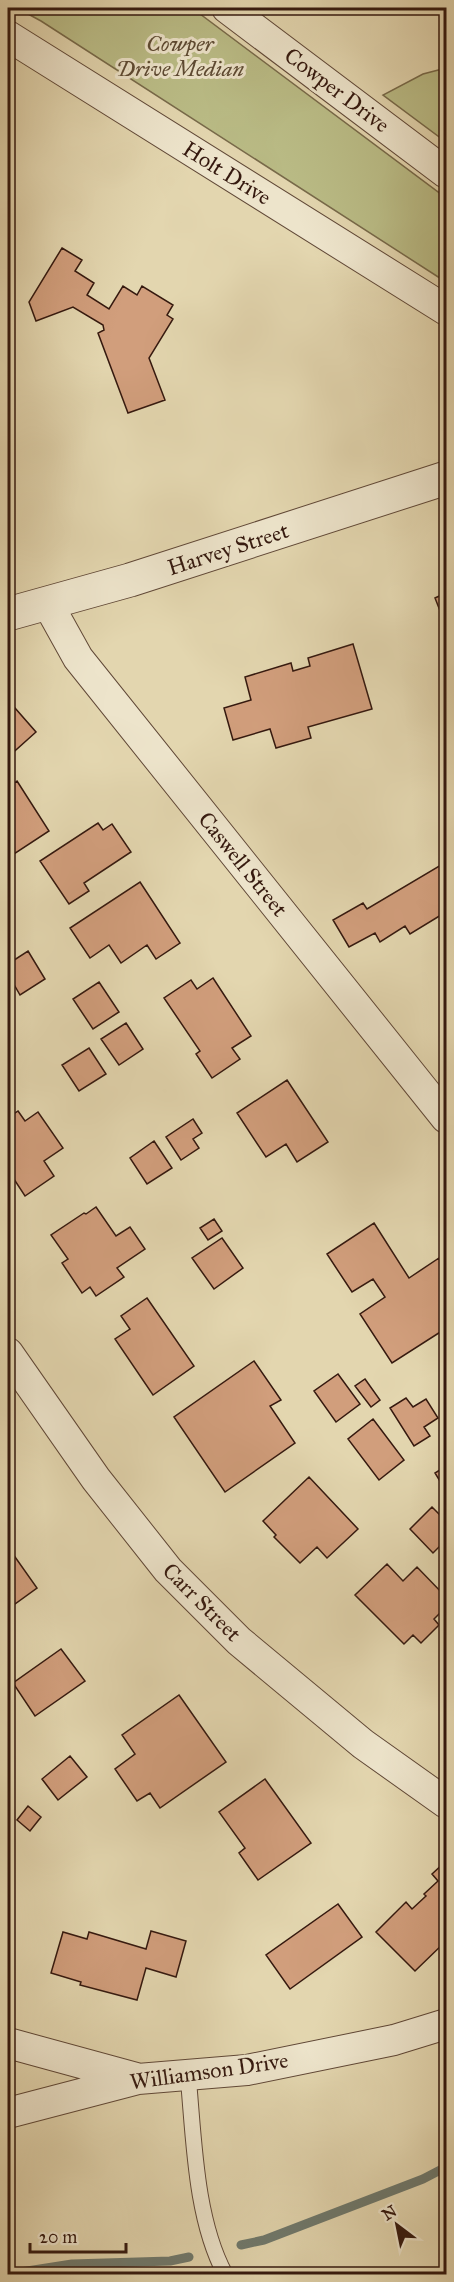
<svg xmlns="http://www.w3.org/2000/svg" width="454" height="2282" font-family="'IM FELL Great Primer',serif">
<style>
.green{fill:#babc86;stroke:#786a4a;stroke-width:1.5}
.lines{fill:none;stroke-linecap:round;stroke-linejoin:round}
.stream{stroke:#6f796d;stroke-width:9}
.building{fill:#d19e7c;stroke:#35190f;stroke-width:1.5}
.service-casing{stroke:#604837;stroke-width:17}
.minor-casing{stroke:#604837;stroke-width:32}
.tertiary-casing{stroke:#604837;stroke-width:35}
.service{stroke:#ede4cb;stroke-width:15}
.minor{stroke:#ede4cb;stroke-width:30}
.tertiary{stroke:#ede4cb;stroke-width:33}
.labels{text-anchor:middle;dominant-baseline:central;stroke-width:6;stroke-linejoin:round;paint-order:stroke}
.park-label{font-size:22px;font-style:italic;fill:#5d4a33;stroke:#ede4cb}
.street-label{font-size:22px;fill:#35190f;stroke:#ede4cb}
</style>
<rect width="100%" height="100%" fill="#e3d6af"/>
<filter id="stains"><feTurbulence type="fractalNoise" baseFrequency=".00333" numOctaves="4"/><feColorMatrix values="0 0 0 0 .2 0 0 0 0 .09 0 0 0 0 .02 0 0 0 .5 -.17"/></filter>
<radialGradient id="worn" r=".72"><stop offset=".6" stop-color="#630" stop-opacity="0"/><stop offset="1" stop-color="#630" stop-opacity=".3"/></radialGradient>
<path class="green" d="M17 8H192L446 198V282L41 21Z
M446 68V142L383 95 423 74Z"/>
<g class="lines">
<path class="stream" d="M241 2245 264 2240 423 2179 446 2167
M8 2274 72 2264 170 2261 189 2257"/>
</g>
<path class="building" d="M62 248 82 260 75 271 94 283 87 295 109 309 123 286 137 295 142 286 173 305 167 315 173 319 149 358 165 400 128 413 98 333 104 330 103 325 73 307 36 321 29 302Z
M446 593V620L444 621 435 598Z
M353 644 372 709 308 727 311 738 276 748 270 729 233 740 224 708 251 700 245 677 291 663 293 671 310 666 308 658Z
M8 700 36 732 8 757Z
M17 781 49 831 14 854 8 844V788Z
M98 823 103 830 112 824 131 852 84 883 89 891 69 904 40 861Z
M446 862V912L410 934 405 926 380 942 375 933 349 947 333 920 363 903 367 909Z
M140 882 180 943 156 959 147 945 121 963 109 945 90 958 70 928Z
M28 951 45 979 20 995 8 974V964Z
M213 978 251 1036 232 1048 240 1059 212 1078 196 1054 200 1051 164 998 191 980 197 989Z
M99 982 119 1012 93 1029 73 999Z
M126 1023 143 1049 119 1065 101 1039Z
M89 1048 106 1074 79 1091 62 1065Z
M287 1080 328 1142 297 1162 286 1144 266 1157 237 1113Z
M18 1111 25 1121 38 1112 63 1148 44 1161 54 1176 25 1196 8 1170V1118Z
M193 1119 202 1133 193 1139 199 1148 181 1160 166 1137Z
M154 1141 172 1168 147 1184 130 1158Z
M96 1207 116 1236 130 1227 145 1249 117 1268 124 1277 96 1296 90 1287 82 1293 62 1263 68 1259 51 1235 84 1213 86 1214Z
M214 1219 222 1231 208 1240 200 1228Z
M374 1223 409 1278 439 1258 446 1270V1332L445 1329 392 1363 360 1314 385 1297 373 1279 352 1292 327 1254Z
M222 1238 243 1268 214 1289 192 1258Z
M147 1298 194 1366 153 1395 115 1339 130 1329 121 1316Z
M254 1361 281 1400 270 1406 295 1443 225 1492 174 1417Z
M338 1374 360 1404 336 1422 314 1391Z
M365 1379 380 1400 371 1407 355 1386Z
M406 1398 413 1407 426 1399 438 1418 424 1427 430 1436 414 1446 390 1408Z
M373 1419 404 1460 379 1480 348 1439Z
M446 1466V1491L435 1473Z
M309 1477 358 1529 327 1558 317 1547 300 1563 274 1537 276 1535 263 1521Z
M432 1507 446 1521V1540L433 1553 410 1529Z
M8 1547 37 1588 8 1609Z
M387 1564 403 1581 417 1567 446 1597V1607L434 1619 439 1625 421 1643 413 1635 404 1644 355 1595Z
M61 1649 85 1681 35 1716 13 1683Z
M179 1695 226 1762 160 1808 150 1793 137 1801 115 1769 135 1754 122 1735Z
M70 1756 87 1777 58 1800 42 1779Z
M265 1779 311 1843 258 1880 239 1853 245 1848 219 1812Z
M28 1806 41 1817 30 1831 17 1820Z
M444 1863 446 1866V1941L415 1971 376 1932 406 1902 412 1909 426 1896 424 1894 438 1881 432 1874Z
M338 1904 362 1937 290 1989 266 1955Z
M151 1931 186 1941 176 1977 146 1968 137 2000 80 1985 81 1982 51 1973 63 1932 87 1939 89 1932 146 1949Z"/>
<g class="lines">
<defs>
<path id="service" d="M188 2075C194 2138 195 2218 225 2274"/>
<path id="minor" d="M227 8 446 173
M8 36 446 310
M48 604 78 658 446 1118
M8 1353 96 1479 168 1570 239 1641 363 1744 446 1803
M8 2043 136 2078
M8 2113 138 2079 247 2070 394 2040 446 2024"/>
<path id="tertiary" d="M8 614 130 580 446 478"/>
</defs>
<use href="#service" class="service-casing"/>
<use href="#minor" class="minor-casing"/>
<use href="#tertiary" class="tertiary-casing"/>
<use href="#service" class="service"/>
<use href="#minor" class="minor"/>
<use href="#tertiary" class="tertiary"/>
</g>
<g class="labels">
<g class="park-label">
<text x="180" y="43">Cowper<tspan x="180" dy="25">Drive Median</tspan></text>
</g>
<g class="street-label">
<text transform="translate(337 90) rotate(37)">Cowper Drive</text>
<text transform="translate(227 173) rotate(32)">Holt Drive</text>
<text transform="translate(228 549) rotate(-18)">Harvey Street</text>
<text transform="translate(243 864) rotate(51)">Caswell Street</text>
<text transform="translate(202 1602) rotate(45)">Carr Street</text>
<text transform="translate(209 2071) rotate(-8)">Williamson Drive</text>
</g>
</g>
<rect width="454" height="2282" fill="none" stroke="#e3d6af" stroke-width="30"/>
<rect x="9" y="9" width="436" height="2264" fill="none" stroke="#35190f" stroke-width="3"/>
<rect x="15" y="15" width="424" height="2252" fill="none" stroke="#35190f" stroke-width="1.5"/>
<g transform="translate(397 2225) rotate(328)" stroke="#ede4cb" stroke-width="4.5" paint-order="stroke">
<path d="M0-4.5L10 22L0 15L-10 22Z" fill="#35190f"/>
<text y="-9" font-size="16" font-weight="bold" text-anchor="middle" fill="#35190f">N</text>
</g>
<path d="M30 2243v9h96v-9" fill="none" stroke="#35190f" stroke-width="3"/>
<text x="39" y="2243" font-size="18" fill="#35190f" stroke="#ede4cb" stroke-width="4.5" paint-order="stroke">20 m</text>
<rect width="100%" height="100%" filter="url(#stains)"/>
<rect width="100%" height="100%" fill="url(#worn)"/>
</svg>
